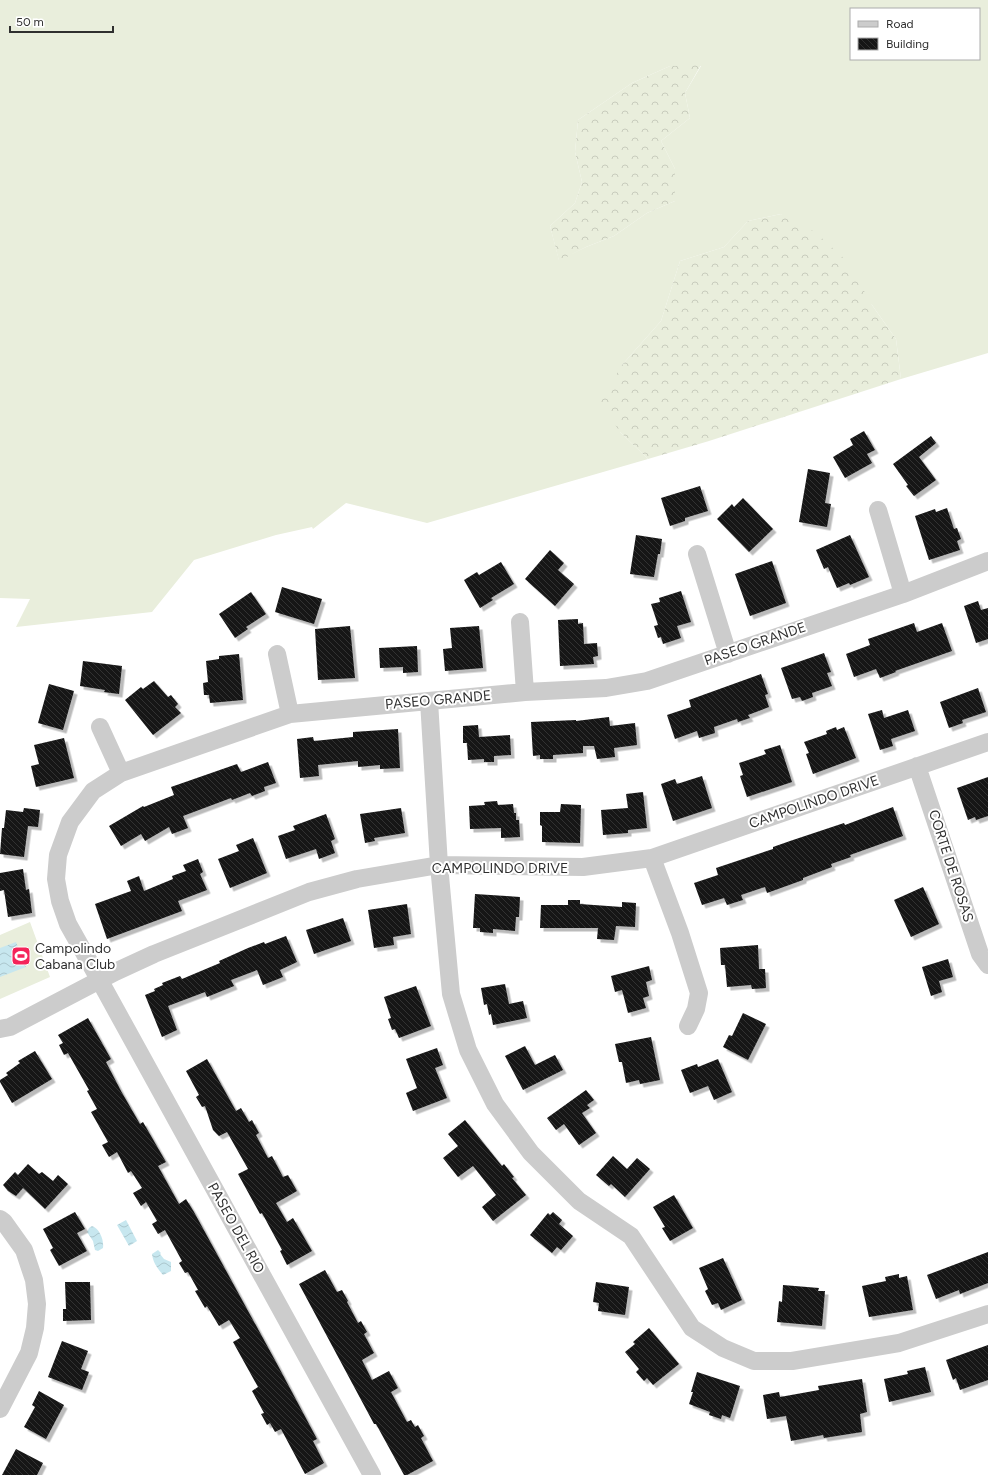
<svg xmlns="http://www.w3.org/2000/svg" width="988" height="1475" font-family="Figtree,sans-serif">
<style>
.grass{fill:#e9eedc;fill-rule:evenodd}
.forest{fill:url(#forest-crowns)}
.water{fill:url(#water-waves)}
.building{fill:url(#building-back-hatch);filter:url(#shadow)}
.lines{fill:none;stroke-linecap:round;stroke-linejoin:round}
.minor{stroke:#ccc;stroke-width:18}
.labels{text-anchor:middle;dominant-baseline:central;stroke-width:4;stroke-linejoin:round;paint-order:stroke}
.street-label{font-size:14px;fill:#2f2f2f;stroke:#fff}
.poi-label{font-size:14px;fill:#2f2f2f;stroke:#fff;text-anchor:start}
</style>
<defs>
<pattern id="forest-crowns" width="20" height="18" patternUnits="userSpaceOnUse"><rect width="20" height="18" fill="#e9eedc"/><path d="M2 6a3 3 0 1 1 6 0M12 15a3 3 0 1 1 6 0" fill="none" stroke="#c8ccbd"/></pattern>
<pattern id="water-waves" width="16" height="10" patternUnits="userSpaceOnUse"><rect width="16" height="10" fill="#c7e7ef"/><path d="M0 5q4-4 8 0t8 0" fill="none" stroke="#abc6cd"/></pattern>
<pattern id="building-back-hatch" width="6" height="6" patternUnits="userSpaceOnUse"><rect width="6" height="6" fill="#161616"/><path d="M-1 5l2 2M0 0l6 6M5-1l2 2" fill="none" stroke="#303030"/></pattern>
<filter id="shadow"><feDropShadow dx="3.5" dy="3.5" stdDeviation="0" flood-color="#0004"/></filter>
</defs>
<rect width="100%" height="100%" fill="#fff"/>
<path class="grass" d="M0 0H988V353L901 379 896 339 872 305 781 214 748 221 724 247 680 261 661 321 622 365 620 432 648 459 427 523 346 503 313 529 312 527 276 535 194 560 152 612 16 627 30 599 0 598ZM851 9H979V59H851ZM670 66H701L685 93 690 118 661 141 675 169V201L647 213 614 236 586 247 559 260 550 226 575 203 582 182 575 152 578 120 632 83Z
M30 922 50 977 0 999V935Z"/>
<path class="forest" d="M701 65 685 93 690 118 661 141 675 169V201L647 213 614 236 586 247 559 261 550 226 575 203 582 182 575 152 578 120 632 83 670 66Z
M781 214 815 232 848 262 872 305 896 339 901 379 709 441 648 459 620 432 600 402 622 365 661 321 680 261 724 247 748 221Z"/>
<path class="water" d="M16 942 26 967 0 977V948Z
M126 1220 137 1241 129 1246 117 1225Z
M92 1226C100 1229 104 1240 103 1248L98 1251 95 1250 93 1241 87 1232 89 1228Z
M158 1250 161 1253 160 1254 164 1259 171 1262V1271L163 1275C158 1269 153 1263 152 1254Z"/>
<path class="building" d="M864 431 875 450 867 454 872 463 845 478 833 457 853 445 850 439Z
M931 436 936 443 919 457 936 480 914 496 906 486 908 485 893 464Z
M808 469 830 473 825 503 831 504 827 527 799 522Z
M700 486 708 511 685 518V521L670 526 661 498Z
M743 498 773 529 749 552 717 519 732 504 734 507Z
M947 508 954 529 957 528 961 539 957 541 960 550 929 560 915 516 935 509 936 512Z
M636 535 662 539 660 554H658L654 577 630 574Z
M850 535 869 577 850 585 849 583 837 588 828 567 824 569 816 550Z
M550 550 564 563 558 570 574 584 555 606 525 579Z
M772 561 786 603 750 616 735 574Z
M501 562 514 584 491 598 493 600 480 608 464 580 477 572 479 575Z
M282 587 322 599 314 624 275 612Z
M681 591 691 622 677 626 681 638 663 644 661 637 658 638 654 626 658 625 651 604 660 602 659 598Z
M251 592 266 614 246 627 248 629 235 638 219 614Z
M978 601 981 610 988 608V639L976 643 964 606Z
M578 619V624L583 623 584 644 597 643 598 656 593 657 594 664 560 666 558 620Z
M914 623 917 632 942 623 952 651 895 671 896 672 880 678 876 669 854 677 846 654 870 645 868 639Z
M350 626 355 678 318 680 315 629Z
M479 626 483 668 445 671 443 649 452 648 450 628Z
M417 646 418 672 403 673V667L380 668 379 648Z
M824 653 831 672 827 673 832 686 812 693 813 697 802 701 800 697 792 699 781 668Z
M239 654 243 700 210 703 209 695H204L203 683 208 682 206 661 219 659V656Z
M83 661 122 666 119 694 104 692 105 690 80 686Z
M761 674 768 694 765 695 769 707 748 715 750 718 738 722 737 719 714 727 715 733 699 738 697 731 675 739 667 715 691 707 689 700Z
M154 681 168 697 171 695 178 704 175 707 181 713 153 735 125 700 141 687 143 689Z
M49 684 74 691 63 730 38 723Z
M978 688 986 712 962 720 963 723 949 728 940 702Z
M882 710 884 718 908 710 915 731 891 739 893 746 880 750 868 714Z
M609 717 610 726 635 723 637 745 614 748 615 757 597 759 594 746H583V753L553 755V759H540V755L533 756 531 722 576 720V721Z
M478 725 479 737 510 735 511 755 494 756V762H484V759L468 760 467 743H463V726Z
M836 727 837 730 844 727 856 758 813 774 806 754 809 753 804 742 827 734 826 731Z
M398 729 400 768 380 769V765L358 767V761L318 765 319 776 300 778 297 739 313 737 314 741 353 737V732Z
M64 738 74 778 36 787 31 766 39 764 34 745Z
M780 745 792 782 747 797 740 776 743 775 739 763 766 754 764 750Z
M268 762 276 783 264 787 265 791 252 796 250 793 232 800 231 798 183 816 188 828 172 834 169 827 145 841 141 834 121 846 109 826 143 806 144 807 174 795 171 787 237 764 241 772Z
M702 776 712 808 673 821 661 784 675 779 677 784Z
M988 777V816L976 820 975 817 968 820 957 788Z
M643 792 647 828 628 830V833L603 835 601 810 628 808 626 794Z
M497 801 498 805 513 804 514 813H516V820H519L520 837 501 838V828L470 829 469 806 485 805 484 802Z
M561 804 581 805 580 843 542 842V826L540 825V812H560Z
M893 807 903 836 850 855 851 857 831 864 832 867 803 878V880L767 893 765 887 741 895 743 900 727 905 724 898 702 905 694 883 718 875 716 868 773 849V847L790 841 844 823 845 825Z
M24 808 40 810 38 827 28 826 24 857 0 854 2 828H4L6 810 23 812Z
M401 808 405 833 374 838 375 841 365 843 360 814Z
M326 814 335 839 331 841 335 853 319 859 316 849 286 859 278 836 295 830 293 826Z
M253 838 267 873 230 888 218 859 239 851 236 845Z
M198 859 203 872 200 874 207 890 178 901 182 911 107 939 95 904 131 891 127 881 139 876 144 891 173 879 172 876 186 871 183 865Z
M23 869 26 890 29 889 32 913 8 917 4 890 0 891V873Z
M923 887 939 924 911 937 894 900Z
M475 894 520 897 519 917H516L515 931 493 929V933L480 932V928H473Z
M568 900H580V904L622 907V902L636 903 635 927 616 926 614 940 597 939 598 928H540L541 905H568Z
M407 904 411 934 393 937 394 945 374 948 368 910Z
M343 918 351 941 314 954 306 930Z
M286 936 297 962 280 970 283 977 263 985 257 970 231 980 234 986 207 997 205 992 168 1006 177 1030 162 1037 145 995 155 991 154 989 163 985 162 983 180 976 182 979 220 963 219 961 248 948 264 942 265 944Z
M758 945 759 969H765L766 988 752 989 751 985 727 987 725 965H721L720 948Z
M948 959 953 977 939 981 942 992 931 996 922 967Z
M649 966 652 980 646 982 649 996 643 998 646 1008 628 1013 622 990 615 992 611 976Z
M505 984 509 1004 523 1001 527 1018 493 1025 491 1014 489 1015 487 1004 484 1005 481 988Z
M416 986 431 1026 399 1038 395 1029 392 1030 388 1019 391 1018 384 997Z
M743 1013 766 1024 748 1060 723 1047 729 1035 732 1036Z
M88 1018 111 1059 106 1062 121 1091 140 1124 143 1122 166 1162 158 1166 179 1204 186 1199 194 1212 276 1362 317 1439 313 1441 324 1463 305 1474 281 1429 275 1432 270 1423 267 1425 261 1414 264 1413 252 1391 258 1387 233 1342 240 1338 229 1320 219 1326 207 1306 205 1308 195 1291 198 1290 188 1272 185 1273 179 1263 182 1261 165 1230 158 1234 152 1224 157 1221 146 1202 141 1206 133 1193 142 1188 131 1171 128 1173 117 1152 109 1157 102 1145 108 1142 91 1112 97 1109 87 1091 89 1090 68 1053 64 1055 59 1045 63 1043 58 1035Z
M651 1037 660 1080 640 1084 639 1080 626 1083 622 1062H619L615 1044Z
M525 1046 535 1065 555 1055 563 1070 523 1090 505 1056Z
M437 1048 443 1065 435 1068 447 1098 413 1111 406 1093 417 1088 406 1059Z
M35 1051 52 1079 12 1103 0 1082V1080L8 1075 6 1073 20 1063 18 1061Z
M207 1059 236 1111 241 1108 249 1122 252 1120 259 1133 256 1135 268 1158 272 1156 283 1177 288 1175 297 1191 276 1203 287 1222 293 1218 312 1251 287 1265 280 1251 282 1250 262 1213 260 1214 238 1174 248 1169 227 1132 219 1136 213 1130 205 1106 202 1107 196 1097 199 1095 186 1071Z
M718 1059 732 1092 714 1100 708 1086 690 1093 681 1070 697 1064 698 1067Z
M586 1090 594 1100 587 1105 590 1108 582 1113 596 1133 579 1145 564 1124 556 1130 547 1118Z
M465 1120 502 1166 504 1164 514 1177 512 1178 526 1195 493 1221 482 1207 496 1195 473 1166 458 1177 443 1158 458 1146 448 1134Z
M613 1156 627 1169 637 1158 650 1169 625 1197 611 1184 609 1186 596 1175Z
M28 1164 39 1174 42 1172 53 1181 58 1175 68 1184 45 1209 23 1188 16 1196 8 1191 3 1185 15 1172 18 1175Z
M674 1195 693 1228 670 1241 662 1228 665 1227 653 1207Z
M75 1212 85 1229 77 1233 87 1251 59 1266 50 1250 53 1248 43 1229Z
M553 1212 562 1220 559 1224 573 1236 561 1250 557 1247 552 1253 530 1235 548 1213 550 1215Z
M988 1252V1283L960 1294 959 1290 936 1299 927 1275Z
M723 1258 742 1300 721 1310 718 1303 712 1305 705 1291 708 1289 699 1268Z
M325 1270 337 1292 342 1290 348 1301 347 1302 358 1323 361 1321 367 1332 364 1334 374 1353 362 1360 372 1380 389 1371 398 1388 391 1392 407 1422 411 1420 415 1427 418 1425 424 1436 421 1438 433 1461 407 1475H404L376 1424H374L299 1284Z
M899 1274V1278L907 1276 913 1310 869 1317 862 1286 886 1281 885 1277Z
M65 1282H90L91 1320 63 1321V1309H66Z
M596 1282 629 1287 625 1315 598 1311 599 1303 593 1302Z
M783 1285 819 1288 818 1291H825L822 1326 777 1322 779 1301 782 1302Z
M649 1328 679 1364 653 1385 647 1378 644 1381 636 1372 639 1369 625 1352 635 1344 633 1342Z
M62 1341 88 1351 81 1369 89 1372 82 1390 48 1377Z
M988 1345V1380L960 1390 956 1378 953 1380 946 1360Z
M925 1367 931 1392 889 1402 884 1379 908 1374 907 1371Z
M697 1372 740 1386 730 1418 722 1415 721 1419 709 1415 710 1412 689 1404 693 1392H691Z
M862 1379 867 1412 860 1414 862 1432 824 1438 823 1435 791 1441 786 1416 767 1419 763 1395 779 1392 780 1397 819 1390 818 1386Z
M39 1391 64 1405 46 1439 24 1427 35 1407 32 1405Z
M16 1449 43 1463 37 1475H2Z"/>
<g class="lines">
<path class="minor" d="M878 510 903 594
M697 554 728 654
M520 622 525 692
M277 654 290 714
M429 701 439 865 451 994 468 1050 495 1104 531 1153 579 1201 631 1236 692 1328 723 1348 754 1361H792L899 1343 988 1314
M100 727 121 773
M917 766 980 954 988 965
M652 858 680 933 699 993 696 1009 688 1026
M0 1029 10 1027 115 972 154 954 309 892 357 879 439 865 583 867 652 858 988 742
M0 1219 4 1222 24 1250 34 1280 37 1304 35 1328 29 1353 0 1409
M372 1475 100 981 68 924 60 901 56 879 58 855 70 822 93 791 121 773 290 714 525 692 606 688 647 681 903 594 988 561"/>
</g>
<defs>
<symbol id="stadium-square" viewBox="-11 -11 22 22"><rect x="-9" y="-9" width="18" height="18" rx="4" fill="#f4245a" stroke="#fff"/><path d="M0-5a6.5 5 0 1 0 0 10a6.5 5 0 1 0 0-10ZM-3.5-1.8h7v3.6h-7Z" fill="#fff"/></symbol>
</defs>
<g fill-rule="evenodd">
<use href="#stadium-square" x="10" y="945" width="22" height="22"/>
</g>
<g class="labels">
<g class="street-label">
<text transform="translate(755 644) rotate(-19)">PASEO GRANDE</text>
<text transform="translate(438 700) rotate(-5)">PASEO GRANDE</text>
<text transform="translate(814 802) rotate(-19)">CAMPOLINDO DRIVE</text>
<text transform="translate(951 866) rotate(72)">CORTE DE ROSAS</text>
<text x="500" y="868">CAMPOLINDO DRIVE</text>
<text transform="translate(236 1228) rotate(61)">PASEO DEL RIO</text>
</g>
<g class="poi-label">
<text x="35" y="948">Campolindo<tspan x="35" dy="16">Cabana Club</tspan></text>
</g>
</g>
<rect x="850" y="8" width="130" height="52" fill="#ffffff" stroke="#acacac"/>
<rect x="858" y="21" width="20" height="6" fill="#cccccc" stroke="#acacac"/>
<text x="886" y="28" font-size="12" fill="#2f2f2f">Road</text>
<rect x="858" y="38" width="20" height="12" fill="url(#building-back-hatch)" stroke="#acacac"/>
<text x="886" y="48" font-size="12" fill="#2f2f2f">Building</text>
<path d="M10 26v6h103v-6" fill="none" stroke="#2f2f2f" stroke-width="2"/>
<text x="16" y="26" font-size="12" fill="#2f2f2f" stroke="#ffffff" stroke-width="3" paint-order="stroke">50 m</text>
</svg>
